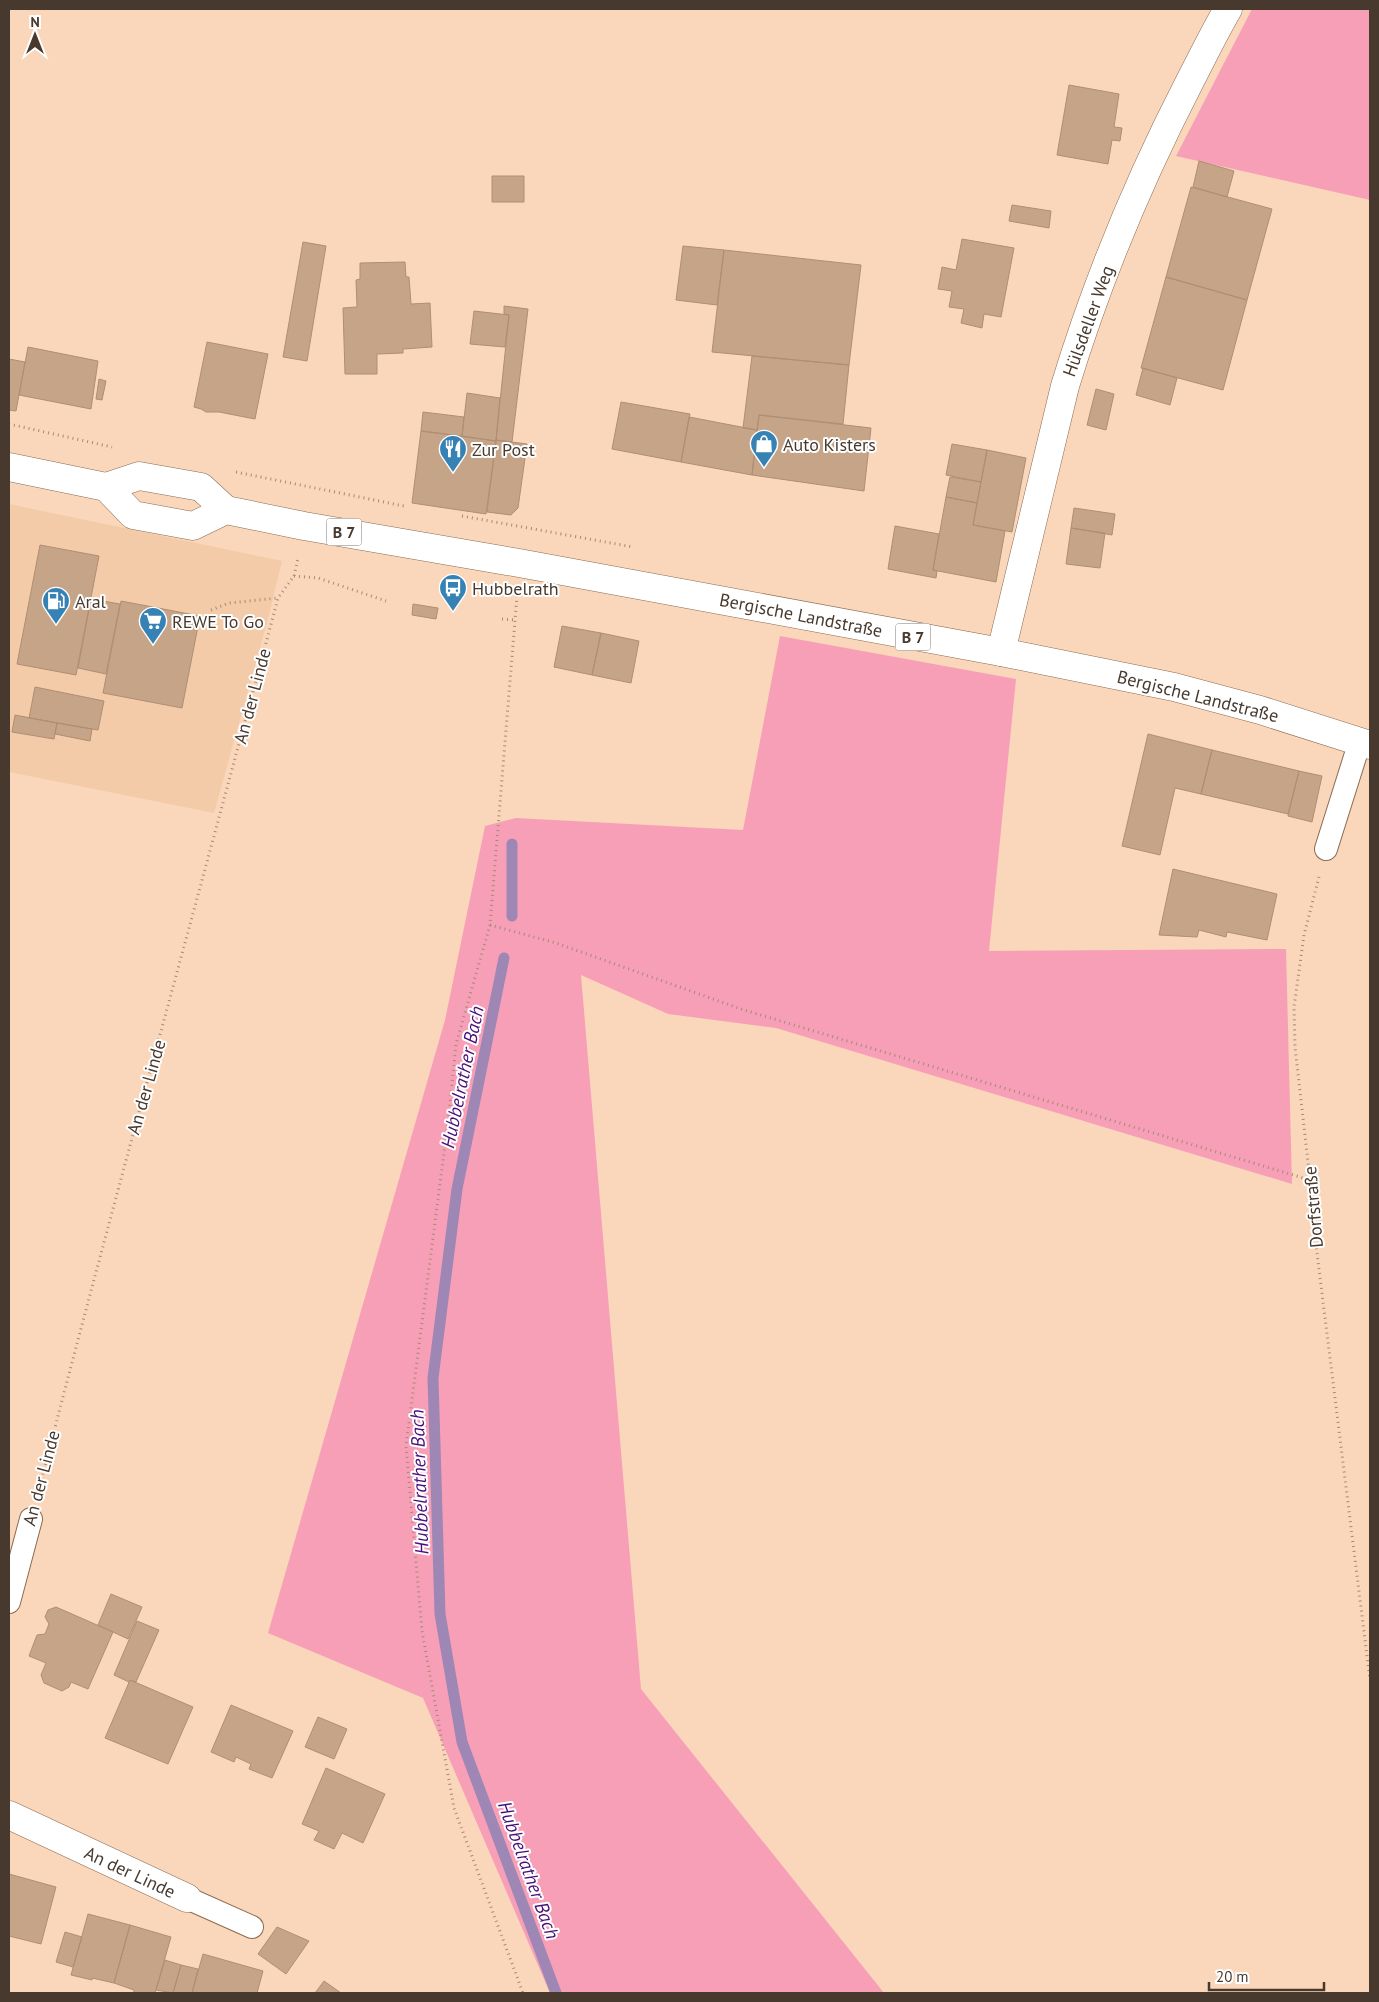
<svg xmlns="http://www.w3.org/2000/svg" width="1379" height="2002" font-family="'PT Sans',sans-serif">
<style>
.built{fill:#f4cba9}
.green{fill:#f89fb8}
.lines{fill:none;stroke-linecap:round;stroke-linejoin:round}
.stream{stroke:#9e87b5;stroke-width:11}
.building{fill:#c6a488;stroke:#af8e73}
.service-casing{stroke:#8a6b51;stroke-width:24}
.minor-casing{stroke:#8a6b51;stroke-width:29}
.primary-casing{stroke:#8a6b51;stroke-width:29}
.path{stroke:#a38a76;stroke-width:3;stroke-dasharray:1 4;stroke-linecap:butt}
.service{stroke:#fff;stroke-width:22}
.minor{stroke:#fff;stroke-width:28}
.primary{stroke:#fff;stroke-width:28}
.labels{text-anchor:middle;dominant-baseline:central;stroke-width:4;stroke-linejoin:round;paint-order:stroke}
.shield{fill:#fff;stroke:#7e746d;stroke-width:1}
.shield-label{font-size:16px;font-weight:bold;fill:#47392e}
.street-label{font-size:18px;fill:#47392e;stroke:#fff}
.poi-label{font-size:18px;fill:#47392e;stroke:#fff;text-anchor:start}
.water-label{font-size:19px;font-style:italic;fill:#470f79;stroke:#fff}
</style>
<rect width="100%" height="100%" fill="#fad7ba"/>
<path class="built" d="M9 504 282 561 268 619 214 813 9 772Z"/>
<path class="green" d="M1252 9H1370V200L1176 156Z
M780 636 1016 679 989 951 1286 949 1292 1184 776 1028 668 1014 581 975 641 1689 884 1993H550L423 1698 268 1633 445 1020 485 826 516 818 743 830Z"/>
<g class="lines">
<path class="stream" d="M512 844V916
M504 958 457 1189 433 1378 440 1614 462 1742 556 1993"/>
</g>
<path class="building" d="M1069 85 1119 94 1114 127 1122 128 1120 141 1112 140 1108 164 1057 155Z
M1199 161 1234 171 1227 197 1193 187Z
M492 176H524V202H492Z
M1191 187 1272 209 1247 300 1166 277Z
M1012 205 1051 211 1049 228 1009 221Z
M962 239 1014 248 1001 317 984 314 982 328 961 323 964 309 949 307 952 291 938 289 942 267 956 270Z
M303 242 326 246 307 361 283 357Z
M683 246 724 250 717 305 676 300Z
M724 250 861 265 849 365 712 352Z
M405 262 406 277H409L411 304 430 303 432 347 403 349V353L377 354V374H345L343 308 357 307 356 280 360 279V263Z
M1166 277 1247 300 1223 390 1141 368Z
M504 306 528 309 512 442 496 440 509 315 504 314Z
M474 311 509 315 505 347 470 344Z
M207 342 268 354 255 419 219 412H206L201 409 194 407Z
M28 347 98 361 91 409 19 395Z
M752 356 849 365 843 424 759 415 757 430 743 428Z
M9 359 25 362 16 411 9 410Z
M1143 368 1177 378 1170 405 1136 395Z
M99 379 106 381 102 400 96 399Z
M1096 389 1114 394 1106 430 1087 425Z
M467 393 500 398 496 441 462 436Z
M621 402 690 414 681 462 612 449Z
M423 412 464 417 462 436 421 431Z
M759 415 871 428 864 491 752 475Z
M689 417 757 430 752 475 681 462Z
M421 431 496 441 486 514 412 503Z
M496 440 527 444 518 508 511 515 487 512Z
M952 444 987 450 981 482 946 475Z
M987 450 1026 458 1012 532 973 525Z
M950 477 981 482 977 503 946 497Z
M946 497 977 503 973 525 1005 531 996 582 933 570Z
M1074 508 1115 514 1112 535 1071 528Z
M895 526 939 534 933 570 937 571 936 578 888 569Z
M1071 528 1105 533 1100 568 1066 564Z
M40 545 99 556 76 675 17 664Z
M91 599 120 604 106 674 78 668Z
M121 601 200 616 182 708 103 693Z
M413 604 438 608 436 619 412 615Z
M562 626 601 633 592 675 554 667Z
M601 633 639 641 631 683 592 675Z
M35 687 104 701 98 730 29 718Z
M15 715 57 723 54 739 12 732Z
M57 723 92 729 90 741 55 734Z
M1148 734 1212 750 1201 794 1175 788 1160 855 1122 846Z
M1212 750 1299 771 1288 814 1201 794Z
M1299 771 1322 776 1312 822 1288 816Z
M1173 869 1277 894 1267 940 1227 932 1226 937 1199 930 1197 937 1159 935Z
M111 1594 142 1607 128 1639 98 1625Z
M56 1607 113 1632 88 1689 71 1682 69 1687 62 1691 44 1683 41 1675 46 1663 29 1656 37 1635 45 1634 49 1624 45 1617 48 1610Z
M137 1621 159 1630 136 1682 130 1680 129 1682 114 1675Z
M130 1680 193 1707 168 1764 105 1738Z
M231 1705 293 1731 272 1778 249 1769 251 1764 236 1757 234 1762 211 1752Z
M318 1717 347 1729 334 1759 305 1747Z
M326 1768 385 1794 363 1843 342 1833 334 1849 314 1840 319 1831 302 1824Z
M9 1874 56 1887 41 1944 9 1936Z
M88 1914 130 1925 114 1983 92 1978V1980L71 1975Z
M130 1925 171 1937 155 1993H137L134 1992V1990L114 1983Z
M277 1927 309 1941 286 1974 258 1954Z
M65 1932 82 1937 73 1967 56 1962Z
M203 1954 263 1971 257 1993H192Z
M165 1960 181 1965 173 1993 156 1990Z
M181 1965 198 1969 192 1993H173Z
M324 1981 341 1993H315Z"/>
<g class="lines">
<defs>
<path id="service" d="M1326 849 1360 741
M9 1602 31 1519
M187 1898 252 1927"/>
<path id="minor" d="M1001 652 1065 386C1097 281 1139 180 1189 83 1202 58 1214 33 1228 9
M9 1815 187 1898"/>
<path id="primary" d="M9 467 106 487 139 476 201 487 226 510 304 526 519 563 1001 652 1174 687 1260 710 1370 745
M106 487 133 515 193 526 226 510"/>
</defs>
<use href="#service" class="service-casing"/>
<use href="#minor" class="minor-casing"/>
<use href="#primary" class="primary-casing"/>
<path class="path" d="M9 424 112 447
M236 472 404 506
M462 516 633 547
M294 576 318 578 386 601
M517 596 490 925 456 1044 449 1114 406 1446 422 1631 454 1808 523 1993
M211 610 229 603 278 598
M502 619 515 620
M1319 877 1304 935 1294 1007 1295 1047 1310 1180 1314 1229 1370 1680
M490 925 556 943 744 1010 1310 1180
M39 1489C116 1191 199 895 278 598L294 576 298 558"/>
<use href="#service" class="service"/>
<use href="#minor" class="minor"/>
<use href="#primary" class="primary"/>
</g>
<defs>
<symbol id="shop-pin" viewBox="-11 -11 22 30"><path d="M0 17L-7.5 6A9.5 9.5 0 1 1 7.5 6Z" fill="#3682b5" stroke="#fff"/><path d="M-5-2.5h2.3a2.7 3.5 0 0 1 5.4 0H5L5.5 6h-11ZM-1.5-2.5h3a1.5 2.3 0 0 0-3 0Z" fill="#fff"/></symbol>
<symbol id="restaurant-pin" viewBox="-11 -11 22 30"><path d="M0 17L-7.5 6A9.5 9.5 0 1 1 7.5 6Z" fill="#3682b5" stroke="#fff"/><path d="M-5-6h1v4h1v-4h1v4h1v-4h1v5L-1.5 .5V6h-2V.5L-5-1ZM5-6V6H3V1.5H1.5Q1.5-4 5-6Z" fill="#fff"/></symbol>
<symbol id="bus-pin" viewBox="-11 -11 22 30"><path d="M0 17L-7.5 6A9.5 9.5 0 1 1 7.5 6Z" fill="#3682b5" stroke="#fff"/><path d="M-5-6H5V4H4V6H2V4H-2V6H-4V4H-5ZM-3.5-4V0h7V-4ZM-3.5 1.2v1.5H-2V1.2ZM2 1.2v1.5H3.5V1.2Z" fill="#fff"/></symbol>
<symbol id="fuel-pin" viewBox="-11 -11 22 30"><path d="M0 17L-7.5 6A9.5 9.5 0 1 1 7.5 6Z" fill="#3682b5" stroke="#fff"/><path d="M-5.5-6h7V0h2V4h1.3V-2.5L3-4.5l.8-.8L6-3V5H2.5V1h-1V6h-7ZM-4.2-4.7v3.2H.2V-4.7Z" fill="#fff"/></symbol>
<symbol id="supermarket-pin" viewBox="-11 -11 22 30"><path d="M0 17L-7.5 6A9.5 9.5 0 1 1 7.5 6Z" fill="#3682b5" stroke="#fff"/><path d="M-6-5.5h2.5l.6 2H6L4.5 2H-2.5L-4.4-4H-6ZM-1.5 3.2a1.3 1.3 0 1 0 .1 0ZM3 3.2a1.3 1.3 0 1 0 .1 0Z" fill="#fff"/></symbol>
</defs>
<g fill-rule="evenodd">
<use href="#shop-pin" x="748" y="428" width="32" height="43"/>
<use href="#restaurant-pin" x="437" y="433" width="32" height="43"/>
<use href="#bus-pin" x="437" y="572" width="32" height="43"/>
<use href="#fuel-pin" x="40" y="585" width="32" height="43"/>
<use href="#supermarket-pin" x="137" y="605" width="32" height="43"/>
</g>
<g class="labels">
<g class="shield">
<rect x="326.5" y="518.5" width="35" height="27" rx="4"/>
<rect x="895.5" y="623.5" width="35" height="27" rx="4"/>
</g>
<g class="shield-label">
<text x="344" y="532">B 7</text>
<text x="913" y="637">B 7</text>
</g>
<g class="street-label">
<text transform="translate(1088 321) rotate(-70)">Hülsdeller Weg</text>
<text transform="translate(801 615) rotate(11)">Bergische Landstraße</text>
<text transform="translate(252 696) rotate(-75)">An der Linde</text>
<text transform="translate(1198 696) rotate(14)">Bergische Landstraße</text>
<text transform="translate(146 1087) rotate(-74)">An der Linde</text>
<text transform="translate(1313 1207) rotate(-95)">Dorfstraße</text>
<text transform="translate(41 1478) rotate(-75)">An der Linde</text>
<text transform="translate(130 1872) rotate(25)">An der Linde</text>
</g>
<g class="poi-label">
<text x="783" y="444">Auto Kisters</text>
<text x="472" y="449">Zur Post</text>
<text x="472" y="588">Hubbelrath</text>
<text x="75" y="601">Aral</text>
<text x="172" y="621">REWE To Go</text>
</g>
<g class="water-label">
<text transform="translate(462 1077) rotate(-78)">Hubbelrather Bach</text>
<text transform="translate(419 1482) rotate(-92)">Hubbelrather Bach</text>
<text transform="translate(529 1870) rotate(70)">Hubbelrather Bach</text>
</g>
</g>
<rect width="1379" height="2002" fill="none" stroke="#47392e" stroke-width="20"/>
<g transform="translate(35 35)" stroke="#ffffff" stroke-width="4" paint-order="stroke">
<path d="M0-4L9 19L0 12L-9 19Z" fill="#47392e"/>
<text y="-8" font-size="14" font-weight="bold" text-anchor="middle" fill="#47392e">N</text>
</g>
<path d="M1209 1982v8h115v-8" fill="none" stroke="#47392e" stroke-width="2.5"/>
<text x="1216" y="1982" font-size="15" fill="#47392e" stroke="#ffffff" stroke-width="4" paint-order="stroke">20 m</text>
</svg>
